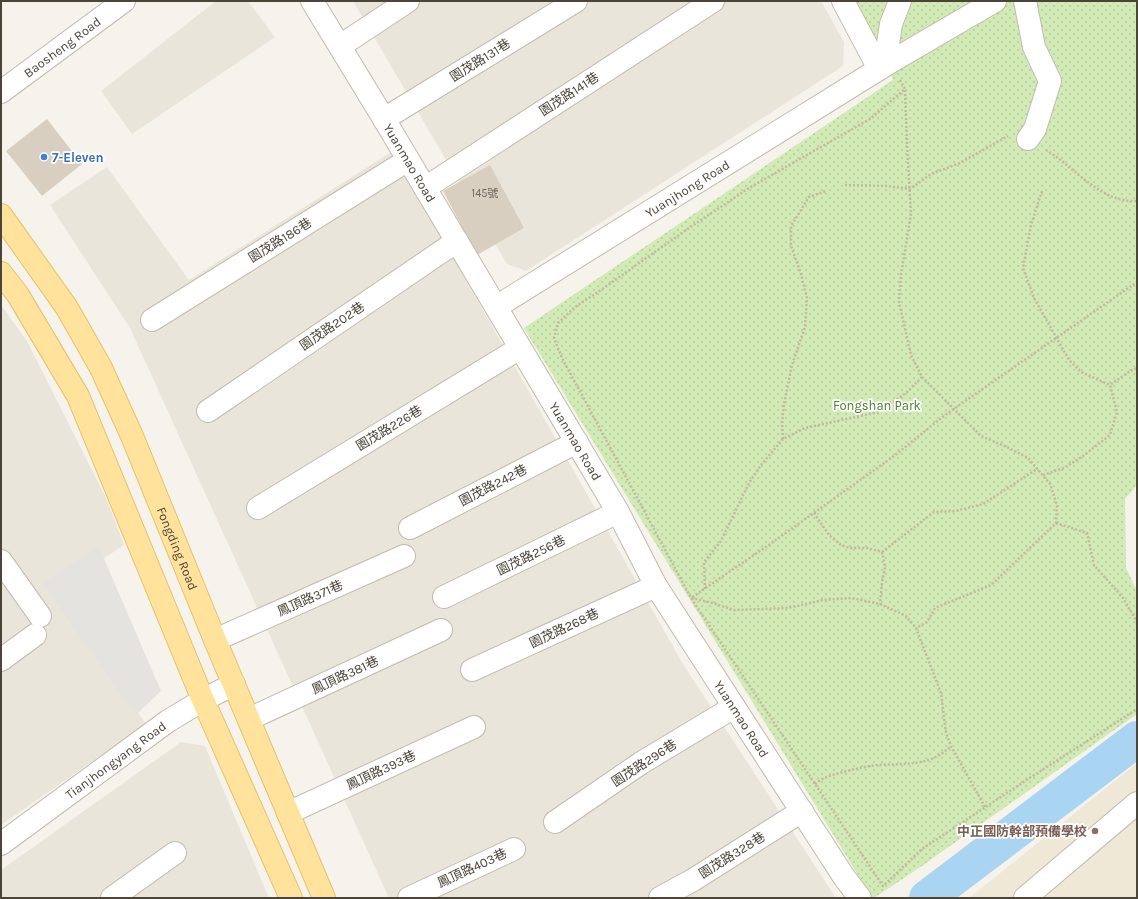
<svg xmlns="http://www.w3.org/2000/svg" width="1138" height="899" font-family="Karla,'Noto Sans TC',sans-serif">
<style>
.residential{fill:#eae5da}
.education{fill:#efe8d6}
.park{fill:url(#park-dots)}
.parking{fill:#e5e3e0}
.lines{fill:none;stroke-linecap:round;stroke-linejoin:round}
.river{stroke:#a9d4f2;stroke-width:36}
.building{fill:#d8cfc1}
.minor-casing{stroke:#c2bbae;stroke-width:24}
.major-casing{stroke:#e6c16a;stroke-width:24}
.path{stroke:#c4b79f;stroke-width:2.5;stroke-dasharray:2 2;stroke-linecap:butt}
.minor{stroke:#fff;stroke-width:22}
.major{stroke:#ffe39c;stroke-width:22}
.shop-dot{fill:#3f7fe0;stroke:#fff;stroke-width:1.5}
.education-dot{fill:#8d6e63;stroke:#fff;stroke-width:1.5}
.labels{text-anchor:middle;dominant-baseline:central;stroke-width:3.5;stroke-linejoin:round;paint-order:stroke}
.number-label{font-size:11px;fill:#6e675b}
.street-label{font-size:13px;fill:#4b4439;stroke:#fff}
.shop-label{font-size:13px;font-weight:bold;fill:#366cbe;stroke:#fff;text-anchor:start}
.park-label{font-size:13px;fill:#4a7f2a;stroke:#fff}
.education-label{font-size:13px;font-weight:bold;fill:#785e54;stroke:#fff;text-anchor:end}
</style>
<defs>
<pattern id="park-dots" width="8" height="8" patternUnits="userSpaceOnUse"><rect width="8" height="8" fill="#d2eab5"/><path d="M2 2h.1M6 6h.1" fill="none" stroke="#b6ca9c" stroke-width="1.8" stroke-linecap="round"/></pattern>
</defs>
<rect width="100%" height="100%" fill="#f6f3ec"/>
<path class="residential" d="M216 1H248L275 37 132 134 101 91Z
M353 1H821L844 42 843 66 526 271 507 264Z
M393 151 683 664 836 898H389L130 328 50 205 107 167 189 280Z
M1 305 27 341 106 498 124 545 54 592 146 724 1 825Z
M181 742 205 746 269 898H1V870Z"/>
<path class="education" d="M1137 763V898H969Z"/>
<path class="park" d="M854 1H1137V485L1125 499 1126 568 1137 591V714L919 868 874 898H872L524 328 893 80Z"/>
<path class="parking" d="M99 547 161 691 136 715 43 584Z"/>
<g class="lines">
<path class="river" d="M927 898 1137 739"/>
</g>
<path class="building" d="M47 119 82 164 42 196 6 151Z
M490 165 524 228 477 255 443 191Z"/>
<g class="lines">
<defs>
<g id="minor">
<path id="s1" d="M312 1 384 119 618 512 656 586 844 877 860 898"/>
<path d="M843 1 879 69"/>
<path d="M1025 1 1034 47 1050 81 1035 129 1028 139"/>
<path d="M340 46 408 1"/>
<path d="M892 61 888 44 891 24 900 1"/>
<path id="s2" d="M1 92 124 1"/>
<path d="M384 119 576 1"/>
<path d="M425 188 713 1"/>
<path id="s3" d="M496 307 892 61 995 1"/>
<path d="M152 320 408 160"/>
<path d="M208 411 457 241"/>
<path d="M258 508 520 348"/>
<path d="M410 528 577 442"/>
<path d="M1 561 40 616"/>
<path d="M444 597 618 512"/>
<path d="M215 640 404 556"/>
<path d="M1 660 35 635"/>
<path d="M472 670 656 586"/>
<path d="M249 719 441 630"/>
<path d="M288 813 474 727"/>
<path d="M555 822 641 763 734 707"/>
<path id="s4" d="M1 844 168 721 203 700 234 684"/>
<path d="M112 898 175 853"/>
<path d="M409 898 514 849"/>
<path d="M660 898 693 880 802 811"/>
<path d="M1025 898 1137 803"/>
</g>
<g id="major">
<path id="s5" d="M1 215 67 308 101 368 132 436 215 640 324 898"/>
<path d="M1 273 18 295 78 396 203 700 291 898"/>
</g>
</defs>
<use href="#minor" class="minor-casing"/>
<use href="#major" class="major-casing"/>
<path class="path" d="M900 80 905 89 870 119 749 188 689 228 598 292 575 307 558 323 554 338 562 358 691 598 883 886 922 849 1025 781 1137 709
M905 90 907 145 911 214 901 275 899 302 911 355 922 377 981 436 1007 447 1028 458 1050 484 1057 505 1056 523 991 585 935 608 927 622 916 628
M1046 150C1075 167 1100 203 1137 201
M845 185 887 186 910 189 931 174 960 163 1008 136
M1042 191 1031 225 1023 268 1034 298 1069 360 1081 372 1110 385
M783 439 782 423 784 404 792 365 805 327 807 298 801 274 791 246V226L809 197 826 191
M1043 475 1064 468 1083 456 1110 435 1117 412 1110 385 1130 371 1137 368
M814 513 829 535 841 545 850 548H868L882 552 885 567 882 583 880 604
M1056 523 1087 533 1094 565 1123 598 1137 622
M882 552 934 512 956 511 983 504 1037 469
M705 589 704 562 721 541 749 483 761 465 783 439 805 428 879 412 907 392 922 377
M815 784C823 777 833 775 843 772 855 769 867 766 879 765 907 763 929 767 951 746
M985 807 951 746 946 733 941 693 916 628 906 616 880 604 851 598 823 600 788 608 734 610 713 603 691 598 773 542 894 456 945 415 1137 282"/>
<use href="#minor" class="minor"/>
<use href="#major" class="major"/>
</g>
<circle class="shop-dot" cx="44" cy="157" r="4"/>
<circle class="education-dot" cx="1095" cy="831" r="4"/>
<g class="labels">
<g class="number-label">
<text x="485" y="193">145號</text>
</g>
<g class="street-label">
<text stroke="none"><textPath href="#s2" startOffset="76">Baosheng Road</textPath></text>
<text transform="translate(480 60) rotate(-32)">園茂路131巷</text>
<text transform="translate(569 94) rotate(-33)">園茂路141巷</text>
<text stroke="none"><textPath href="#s1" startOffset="189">Yuanmao Road</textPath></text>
<text stroke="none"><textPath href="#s3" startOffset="225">Yuanjhong Road</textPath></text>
<text transform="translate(280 240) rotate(-32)">園茂路186巷</text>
<text transform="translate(332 326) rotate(-34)">園茂路202巷</text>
<text transform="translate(389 428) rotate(-31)">園茂路226巷</text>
<text stroke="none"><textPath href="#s1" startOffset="513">Yuanmao Road</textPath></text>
<text transform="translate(493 485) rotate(-27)">園茂路242巷</text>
<text stroke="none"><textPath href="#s5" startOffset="379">Fongding Road</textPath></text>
<text transform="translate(531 555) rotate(-26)">園茂路256巷</text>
<text transform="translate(310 598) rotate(-24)">鳳頂路371巷</text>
<text transform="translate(564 628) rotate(-25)">園茂路268巷</text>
<text transform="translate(345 675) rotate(-25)">鳳頂路381巷</text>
<text stroke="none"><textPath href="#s1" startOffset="837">Yuanmao Road</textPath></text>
<text stroke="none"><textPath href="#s4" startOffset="142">Tianjhongyang Road</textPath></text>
<text transform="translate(644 763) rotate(-33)">園茂路296巷</text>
<text transform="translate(381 770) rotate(-25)">鳳頂路393巷</text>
<text transform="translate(732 855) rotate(-32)">園茂路328巷</text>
<text transform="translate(472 868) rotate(-25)">鳳頂路403巷</text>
</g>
<g class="shop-label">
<text x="52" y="157">7-Eleven</text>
</g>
<g class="park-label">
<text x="877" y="405">Fongshan Park</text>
</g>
<g class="education-label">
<text x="1087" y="831">中正國防幹部預備學校</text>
</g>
</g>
<rect width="1138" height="899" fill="none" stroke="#4b4439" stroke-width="4"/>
</svg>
